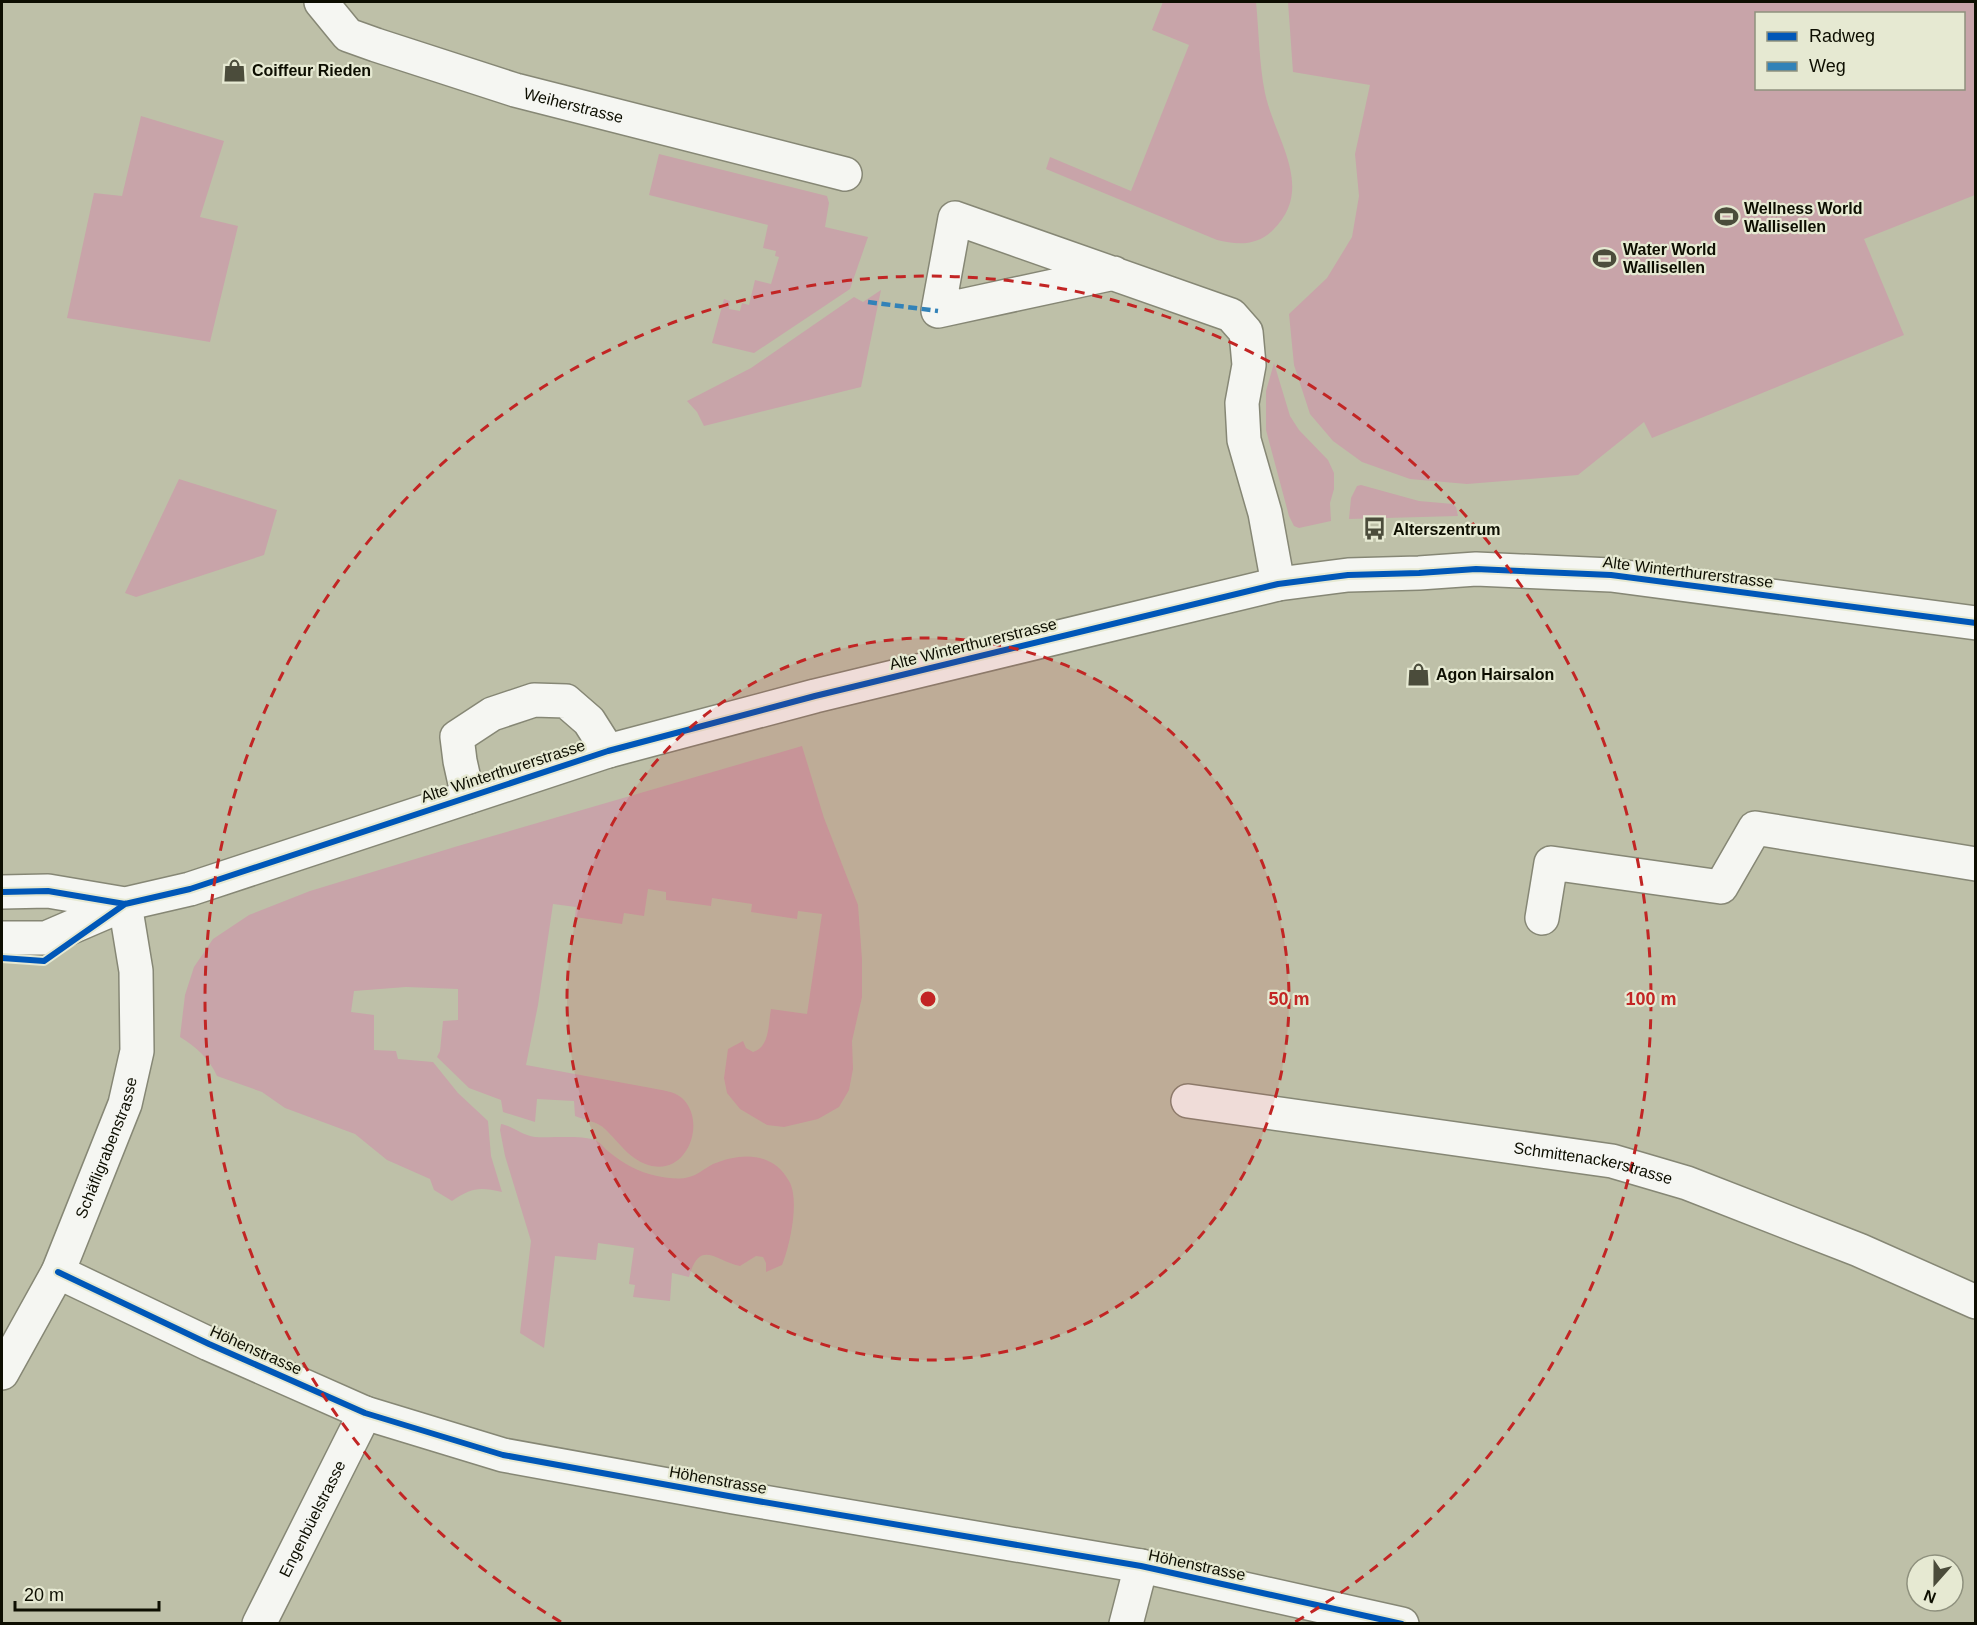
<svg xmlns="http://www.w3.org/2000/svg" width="1977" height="1625" font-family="Helvetica,sans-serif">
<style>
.green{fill:#c8a4a9;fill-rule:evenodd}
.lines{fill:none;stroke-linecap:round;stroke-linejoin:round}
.minor-casing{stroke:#868775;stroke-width:36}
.major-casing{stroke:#868775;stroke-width:36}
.minor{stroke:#f5f6f2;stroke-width:33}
.major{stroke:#f5f6f2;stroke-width:33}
.quiet{stroke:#3282b8;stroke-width:4.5;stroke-dasharray:9 4.5;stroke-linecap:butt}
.cycleway-casing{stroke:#e6e9d2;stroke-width:10}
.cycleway{stroke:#0057b8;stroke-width:6}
.ring{fill:none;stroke:#c22524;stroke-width:3;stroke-dasharray:10 8}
.labels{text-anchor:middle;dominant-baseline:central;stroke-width:4.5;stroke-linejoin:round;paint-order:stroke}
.poi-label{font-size:16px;font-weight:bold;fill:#0d0e01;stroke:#e6e9d2;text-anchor:start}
.street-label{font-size:16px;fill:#0d0e01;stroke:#e6e9d2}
.centre{fill:#c22524;stroke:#e6e9d2;stroke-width:3}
.ring-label{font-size:18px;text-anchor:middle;font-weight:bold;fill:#c22524;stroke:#e6e9d2;stroke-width:4.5;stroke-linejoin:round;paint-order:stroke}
</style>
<rect width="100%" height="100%" fill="#bec0a8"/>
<path class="green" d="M1163 2H1256C1259 32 1259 63 1265 93 1275 140 1316 188 1273 230 1257 246 1237 245 1217 240L1046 169 1050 157 1131 191 1189 45 1152 30Z
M1288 2H1975V195L1864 239 1904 335 1652 438 1644 422 1578 475 1467 484 1410 479 1362 462 1333 441 1310 414 1294 365 1289 314 1327 278 1352 237 1359 196 1355 154 1370 85 1293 72ZM1756 14H1964V88H1756Z
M141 116 224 141 200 217 238 226 210 342 67 318 94 193 122 196Z
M659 154 827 196 829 203 825 227 868 237 850 289 754 353 712 343 724 299 730 301 729 309 740 311 742 303 749 305 755 280 771 284 779 257 775 256 776 251 763 248 768 225 649 195Z
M881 290 861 387 704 426 697 412 687 401 751 368 854 297 863 302Z
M1274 363 1290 416 1299 430 1328 460 1334 473V489L1330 503 1331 521 1299 528 1294 526 1289 516 1266 430V391Z
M179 479 277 510 264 555 136 597 125 593Z
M1361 485 1419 501 1453 504 1456 507 1458 516 1349 519 1351 498 1357 486Z
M802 746 824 818 858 905 862 959V997L852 1041 853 1069 849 1090 839 1107 818 1119 784 1127 767 1125 740 1109 727 1093 724 1078 728 1049 743 1041 746 1048 753 1052C770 1047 768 1024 771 1009L807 1014 822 914 798 911 797 919 751 912 752 904 712 898 711 906 666 900V892L648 889 644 916 624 913 622 924 575 917 576 907 553 904 538 1005 526 1065 651 1088C661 1090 674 1091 682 1098 707 1121 688 1174 652 1166 630 1161 620 1143 605 1129 598 1122 585 1120 575 1116L574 1101 537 1099 535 1122 503 1112 501 1100 469 1088 437 1057 440 1051 443 1021 458 1020V989L406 987 354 991 351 1012 374 1015V1050L396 1051 398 1059 433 1062 458 1093 488 1121 491 1156 502 1192C480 1187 472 1187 452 1201L434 1190 430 1179 387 1160 355 1134 285 1108 262 1092 217 1076C209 1058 196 1047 180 1037L185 995 194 967 213 939 249 915 310 891 458 846Z
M501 1124C513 1126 521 1135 535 1137 551 1138 581 1135 595 1140 600 1142 604 1148 609 1152 624 1164 638 1172 657 1176 668 1178 679 1180 689 1177 698 1175 705 1168 713 1164 742 1152 773 1152 789 1181 800 1199 790 1246 782 1265L766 1272V1263L763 1257 756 1256 740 1266C715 1261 700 1238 689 1277L672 1273 670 1301 633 1297 635 1285 629 1284 634 1248 598 1243 596 1260 555 1256 544 1348 520 1333 531 1241 505 1156 500 1130Z"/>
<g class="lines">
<defs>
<g id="minor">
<path id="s1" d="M321 2 348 35 376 45 515 90 845 174"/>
<path d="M1114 273 938 311 955 218 1231 315 1246 332 1249 365 1242 403 1244 440 1265 513 1278 584"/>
<path d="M468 797 460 761 457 737 492 714 534 700 566 701 589 721 608 751"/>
<path d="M1542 918 1551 863 1721 887 1755 828 1976 864"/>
<path id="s2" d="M1188 1101 1612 1161 1687 1183 1859 1250 1976 1302"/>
<path d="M58 1272 209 1344 365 1413 503 1455 734 1497 1141 1566 1402 1624"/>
<path id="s3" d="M2 1373 58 1272 125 1104 137 1051 136 971 125 904"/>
<path id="s4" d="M259 1624 365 1413"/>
<path d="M1126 1624 1141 1566"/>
</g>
<path id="major" d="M2 892 48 891 125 904
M2 938H46L125 904 190 889 608 751 815 696 1278 584 1348 575 1419 573 1476 569 1611 575 1976 623"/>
</defs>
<use href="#minor" class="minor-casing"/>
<use href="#major" class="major-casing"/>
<use href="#minor" class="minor"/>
<use href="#major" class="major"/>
<path class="quiet" d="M868 302 938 311"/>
<defs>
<path id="cycleway" d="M2 892 48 891 125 904 190 889 608 751 815 696 1278 584 1348 575 1419 573 1476 569 1611 575 1976 623
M2 958 44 961 125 904
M58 1272 209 1344 365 1413 503 1455 734 1497 1141 1566 1402 1624"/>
</defs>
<use href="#cycleway" class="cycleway-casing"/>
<use href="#cycleway" class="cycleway"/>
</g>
<circle cx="928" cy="999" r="361" fill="#c22524" fill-opacity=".12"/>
<g class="ring">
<circle cx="928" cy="999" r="361"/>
<path d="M561 1622A723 723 0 1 1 1295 1622"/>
</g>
<defs>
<symbol id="shop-bare" viewBox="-9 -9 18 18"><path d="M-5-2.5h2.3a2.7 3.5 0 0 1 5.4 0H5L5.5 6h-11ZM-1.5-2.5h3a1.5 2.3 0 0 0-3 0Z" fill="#4b4c3b" stroke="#e6e9d2" stroke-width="2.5" paint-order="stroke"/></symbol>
<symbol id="stadium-bare" viewBox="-9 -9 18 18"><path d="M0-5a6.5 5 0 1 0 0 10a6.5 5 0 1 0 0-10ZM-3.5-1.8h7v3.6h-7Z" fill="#4b4c3b" stroke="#e6e9d2" stroke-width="2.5" paint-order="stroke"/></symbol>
<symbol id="bus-bare" viewBox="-9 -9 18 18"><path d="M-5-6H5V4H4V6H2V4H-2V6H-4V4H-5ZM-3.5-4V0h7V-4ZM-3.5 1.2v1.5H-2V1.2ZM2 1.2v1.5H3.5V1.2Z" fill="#4b4c3b" stroke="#e6e9d2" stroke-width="2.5" paint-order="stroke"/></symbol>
</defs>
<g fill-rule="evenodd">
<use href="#shop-bare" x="218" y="54" width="33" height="33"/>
<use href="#stadium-bare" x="1710" y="200" width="33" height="33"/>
<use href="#stadium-bare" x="1588" y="242" width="33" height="33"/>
<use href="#bus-bare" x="1358" y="512" width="33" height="33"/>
<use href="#shop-bare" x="1402" y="658" width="33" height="33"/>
</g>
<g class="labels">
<g class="poi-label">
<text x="252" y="70">Coiffeur Rieden</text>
<text x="1744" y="208">Wellness World<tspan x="1744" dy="18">Wallisellen</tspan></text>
<text x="1623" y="249">Water World<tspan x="1623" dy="18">Wallisellen</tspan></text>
<text x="1393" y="529">Alterszentrum</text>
<text x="1436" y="674">Agon Hairsalon</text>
</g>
<g class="street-label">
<text stroke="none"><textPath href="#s1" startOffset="279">Weiherstrasse</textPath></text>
<text transform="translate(1688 572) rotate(7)">Alte Winterthurerstrasse</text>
<text transform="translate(973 644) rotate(-14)">Alte Winterthurerstrasse</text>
<text transform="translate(503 771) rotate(-18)">Alte Winterthurerstrasse</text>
<text stroke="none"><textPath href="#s3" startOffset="249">Schäfligrabenstrasse</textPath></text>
<text stroke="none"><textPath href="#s2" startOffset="410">Schmittenackerstrasse</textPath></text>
<text transform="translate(256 1350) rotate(24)">Höhenstrasse</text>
<text transform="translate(718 1480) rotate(10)">Höhenstrasse</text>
<text stroke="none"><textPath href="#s4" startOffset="118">Engenbüelstrasse</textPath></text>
<text transform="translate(1197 1565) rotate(12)">Höhenstrasse</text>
</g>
</g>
<circle cx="928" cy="999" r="9" class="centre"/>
<g class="ring-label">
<text x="1289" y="1005">50 m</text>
<text x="1651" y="1005">100 m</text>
</g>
<rect width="1977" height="1625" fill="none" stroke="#0d0e01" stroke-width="6"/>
<rect x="1755" y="12" width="210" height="78" fill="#e6e9d2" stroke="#8f917e" stroke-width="1.5"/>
<rect x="1767" y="32" width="30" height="9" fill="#0057b8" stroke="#8f917e" stroke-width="1.5"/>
<text x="1809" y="42" font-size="18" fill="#0d0e01">Radweg</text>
<rect x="1767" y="62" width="30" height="9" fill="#3282b8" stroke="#8f917e" stroke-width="1.5"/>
<text x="1809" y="72" font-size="18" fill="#0d0e01">Weg</text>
<g transform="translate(1935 1583) rotate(201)"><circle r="28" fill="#e6e9d2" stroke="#8f917e" stroke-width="1.5"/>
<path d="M0-4.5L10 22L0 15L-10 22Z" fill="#4b4c3b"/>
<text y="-9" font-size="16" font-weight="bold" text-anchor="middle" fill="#0d0e01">N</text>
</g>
<path d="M15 1601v9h144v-9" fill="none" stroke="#0d0e01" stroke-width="3"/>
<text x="24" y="1601" font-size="18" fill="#0d0e01" stroke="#e6e9d2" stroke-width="4.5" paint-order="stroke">20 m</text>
</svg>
